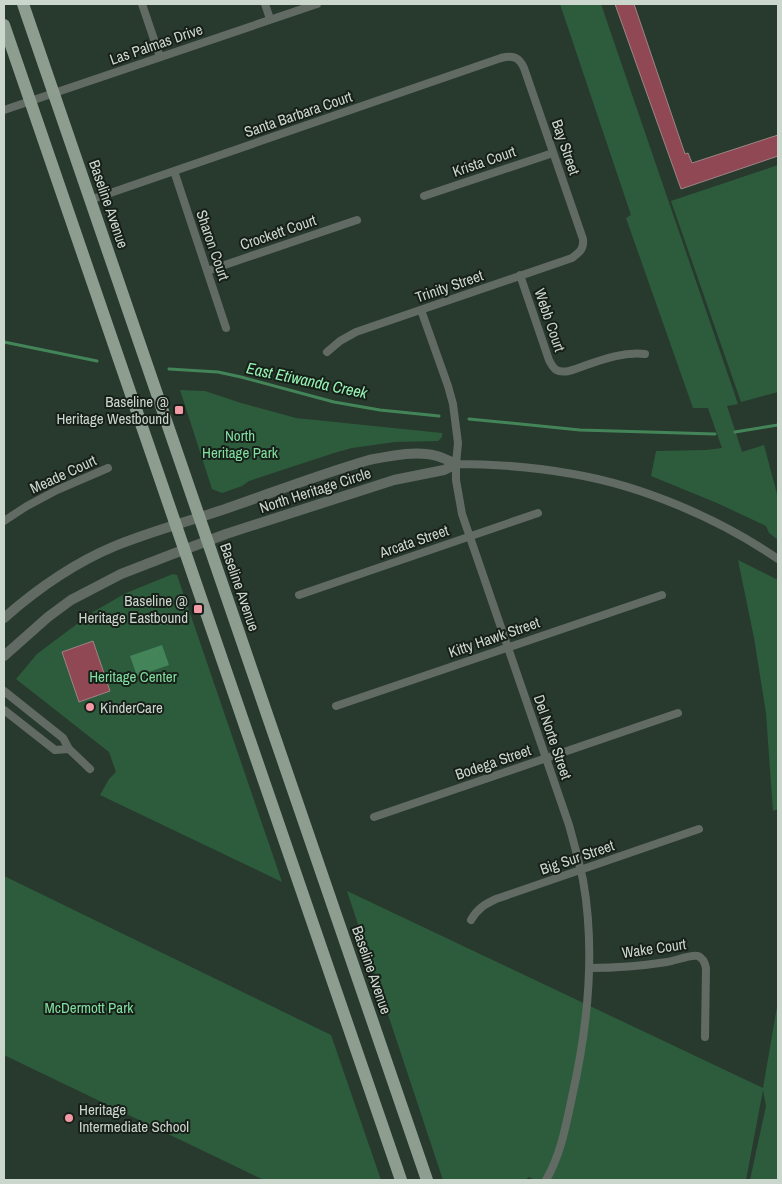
<svg xmlns="http://www.w3.org/2000/svg" width="782" height="1184" font-family="'Archivo Narrow',sans-serif">
<style>
.green{fill:#2d5c3d}
.water{fill:#438559}
.lines{fill:none;stroke-linecap:round;stroke-linejoin:round}
.stream{stroke:#438559;stroke-width:3}
.building{fill:#8f4854;stroke:#9e8486}
.minor{stroke:#626a64;stroke-width:8}
.tertiary{stroke:#626a64;stroke-width:10}
.primary{stroke:#8d9e91;stroke-width:12}
.poi-dot{fill:#f49aa6;stroke:#171f19;stroke-width:2}
.labels{text-anchor:middle;dominant-baseline:central;stroke-width:4;stroke-linejoin:round;paint-order:stroke}
.street-label{font-size:15px;fill:#cbd6cd;stroke:#171f19}
.poi-label{font-size:15px;fill:#cbd6cd;stroke:#171f19;text-anchor:end}
.park-label{font-size:15px;fill:#82dfa0;stroke:#171f19}
.water-label{font-size:16px;font-style:italic;fill:#96f3b3;stroke:#171f19}
</style>
<rect width="100%" height="100%" fill="#283a2d"/>
<path class="green" d="M560 4H601L738 404 727 406 742 452 764 445 778 498V540L769 533 766 526 717 503 651 476 656 451 706 450 722 448 708 408H693L626 218 631 215Z
M778 165V392L741 402 671 201Z
M180 390 205 391 241 403 296 418 442 433V437L438 441 395 442 352 448 334 453 249 481 242 486 222 493 212 489Z
M738 560 778 580V809L773 811 766 713 754 638Z
M173 574 177 575 282 882 100 795 109 779 116 772 109 752 16 679 37 654 93 612 126 593Z
M4 876 331 1035 381 1180H264L4 1055Z
M347 891 763 1088 777 1007 778 975V1180H750L766 1106 763 1090 746 1180H535L529 1177 525 1180H443Z"/>
<path class="water" d="M162 645 169 665 137 676 130 656Z"/>
<g class="lines">
<path class="stream" d="M4 342 97 361
M169 369 218 372 241 377 334 402 380 410 439 416
M469 419 580 430 715 434
M735 432 778 425"/>
</g>
<path class="building" d="M615 4H634L685 154 688 153 692 163 778 135V156L681 189Z
M93 641 110 691 79 702 62 652Z"/>
<g class="lines">
<path class="minor" d="M142 4 160 57
M265 4 270 19
M4 110 317 4
M174 171 226 328
M424 196 553 153
M90 200 501 58C513 55 519 57 524 68L583 239C584 249 580 252 572 258L356 332 340 341 327 352
M207 271 357 220
M520 275 549 360C554 370 557 373 569 371 594 363 619 351 645 354
M421 310 448 386 453 404 458 443 456 464V480L462 514 569 825C574 843 579 862 583 880 596 953 588 1026 572 1097 566 1125 561 1154 546 1180
M456 464C495 464 534 467 573 474 643 486 720 519 778 559
M4 521 27 506 57 490 108 468
M299 595 538 513
M4 691 63 738 69 749 90 769
M336 706 662 595
M4 710 55 750 69 749
M374 817 678 713
M471 920C477 909 485 904 496 899L699 829
M590 968C616 968 641 966 667 962 675 961 691 954 698 956 703 958 705 963 706 968L705 1037"/>
<path class="tertiary" d="M4 618C37 589 74 563 115 546 152 531 190 521 228 508 274 492 321 474 369 460 390 456 416 450 437 456 444 458 450 461 456 464
M4 656 48 617 71 600 121 574 170 555 226 534 394 480 444 470 456 464"/>
<path class="primary" d="M23 4 427 1180
M4 25 401 1180"/>
</g>
<g class="poi-dot">
<rect x="174" y="405" width="10" height="10" rx="2.5"/>
<rect x="193" y="604" width="10" height="10" rx="2.5"/>
<circle cx="90" cy="707" r="5"/>
<circle cx="69" cy="1118" r="5"/>
</g>
<g class="labels">
<g class="street-label">
<text transform="translate(156 44) rotate(-19)">Las Palmas Drive</text>
<text transform="translate(298 114) rotate(-19)">Santa Barbara Court</text>
<text transform="translate(566 147) rotate(71)">Bay Street</text>
<text transform="translate(484 161) rotate(-19)">Krista Court</text>
<text transform="translate(109 204) rotate(71)">Baseline Avenue</text>
<text transform="translate(278 232) rotate(-19)">Crockett Court</text>
<text transform="translate(213 245) rotate(71)">Sharon Court</text>
<text transform="translate(449 286) rotate(-19)">Trinity Street</text>
<text transform="translate(550 320) rotate(71)">Webb Court</text>
<text transform="translate(63 474) rotate(-25)">Meade Court</text>
<text transform="translate(315 490) rotate(-18)">North Heritage Circle</text>
<text transform="translate(414 541) rotate(-19)">Arcata Street</text>
<text transform="translate(240 587) rotate(71)">Baseline Avenue</text>
<text transform="translate(494 637) rotate(-19)">Kitty Hawk Street</text>
<text transform="translate(553 737) rotate(71)">Del Norte Street</text>
<text transform="translate(493 762) rotate(-19)">Bodega Street</text>
<text transform="translate(577 857) rotate(-19)">Big Sur Street</text>
<text transform="translate(654 948) rotate(-8)">Wake Court</text>
<text transform="translate(372 970) rotate(71)">Baseline Avenue</text>
</g>
<g class="poi-label">
<text x="169" y="401">Baseline @<tspan x="169" dy="17">Heritage Westbound</tspan></text>
<text x="188" y="600">Baseline @<tspan x="188" dy="17">Heritage Eastbound</tspan></text>
<text x="100" y="707" text-anchor="start">KinderCare</text>
<text x="79" y="1109" text-anchor="start">Heritage<tspan x="79" dy="17">Intermediate School</tspan></text>
</g>
<g class="park-label">
<text x="240" y="435">North<tspan x="240" dy="17">Heritage Park</tspan></text>
<text x="133" y="676">Heritage Center</text>
<text x="89" y="1007">McDermott Park</text>
</g>
<g class="water-label">
<text transform="translate(307 380) rotate(12)">East Etiwanda Creek</text>
</g>
</g>
<rect width="782" height="1184" fill="none" stroke="#cbd6cd" stroke-width="10"/>
</svg>
